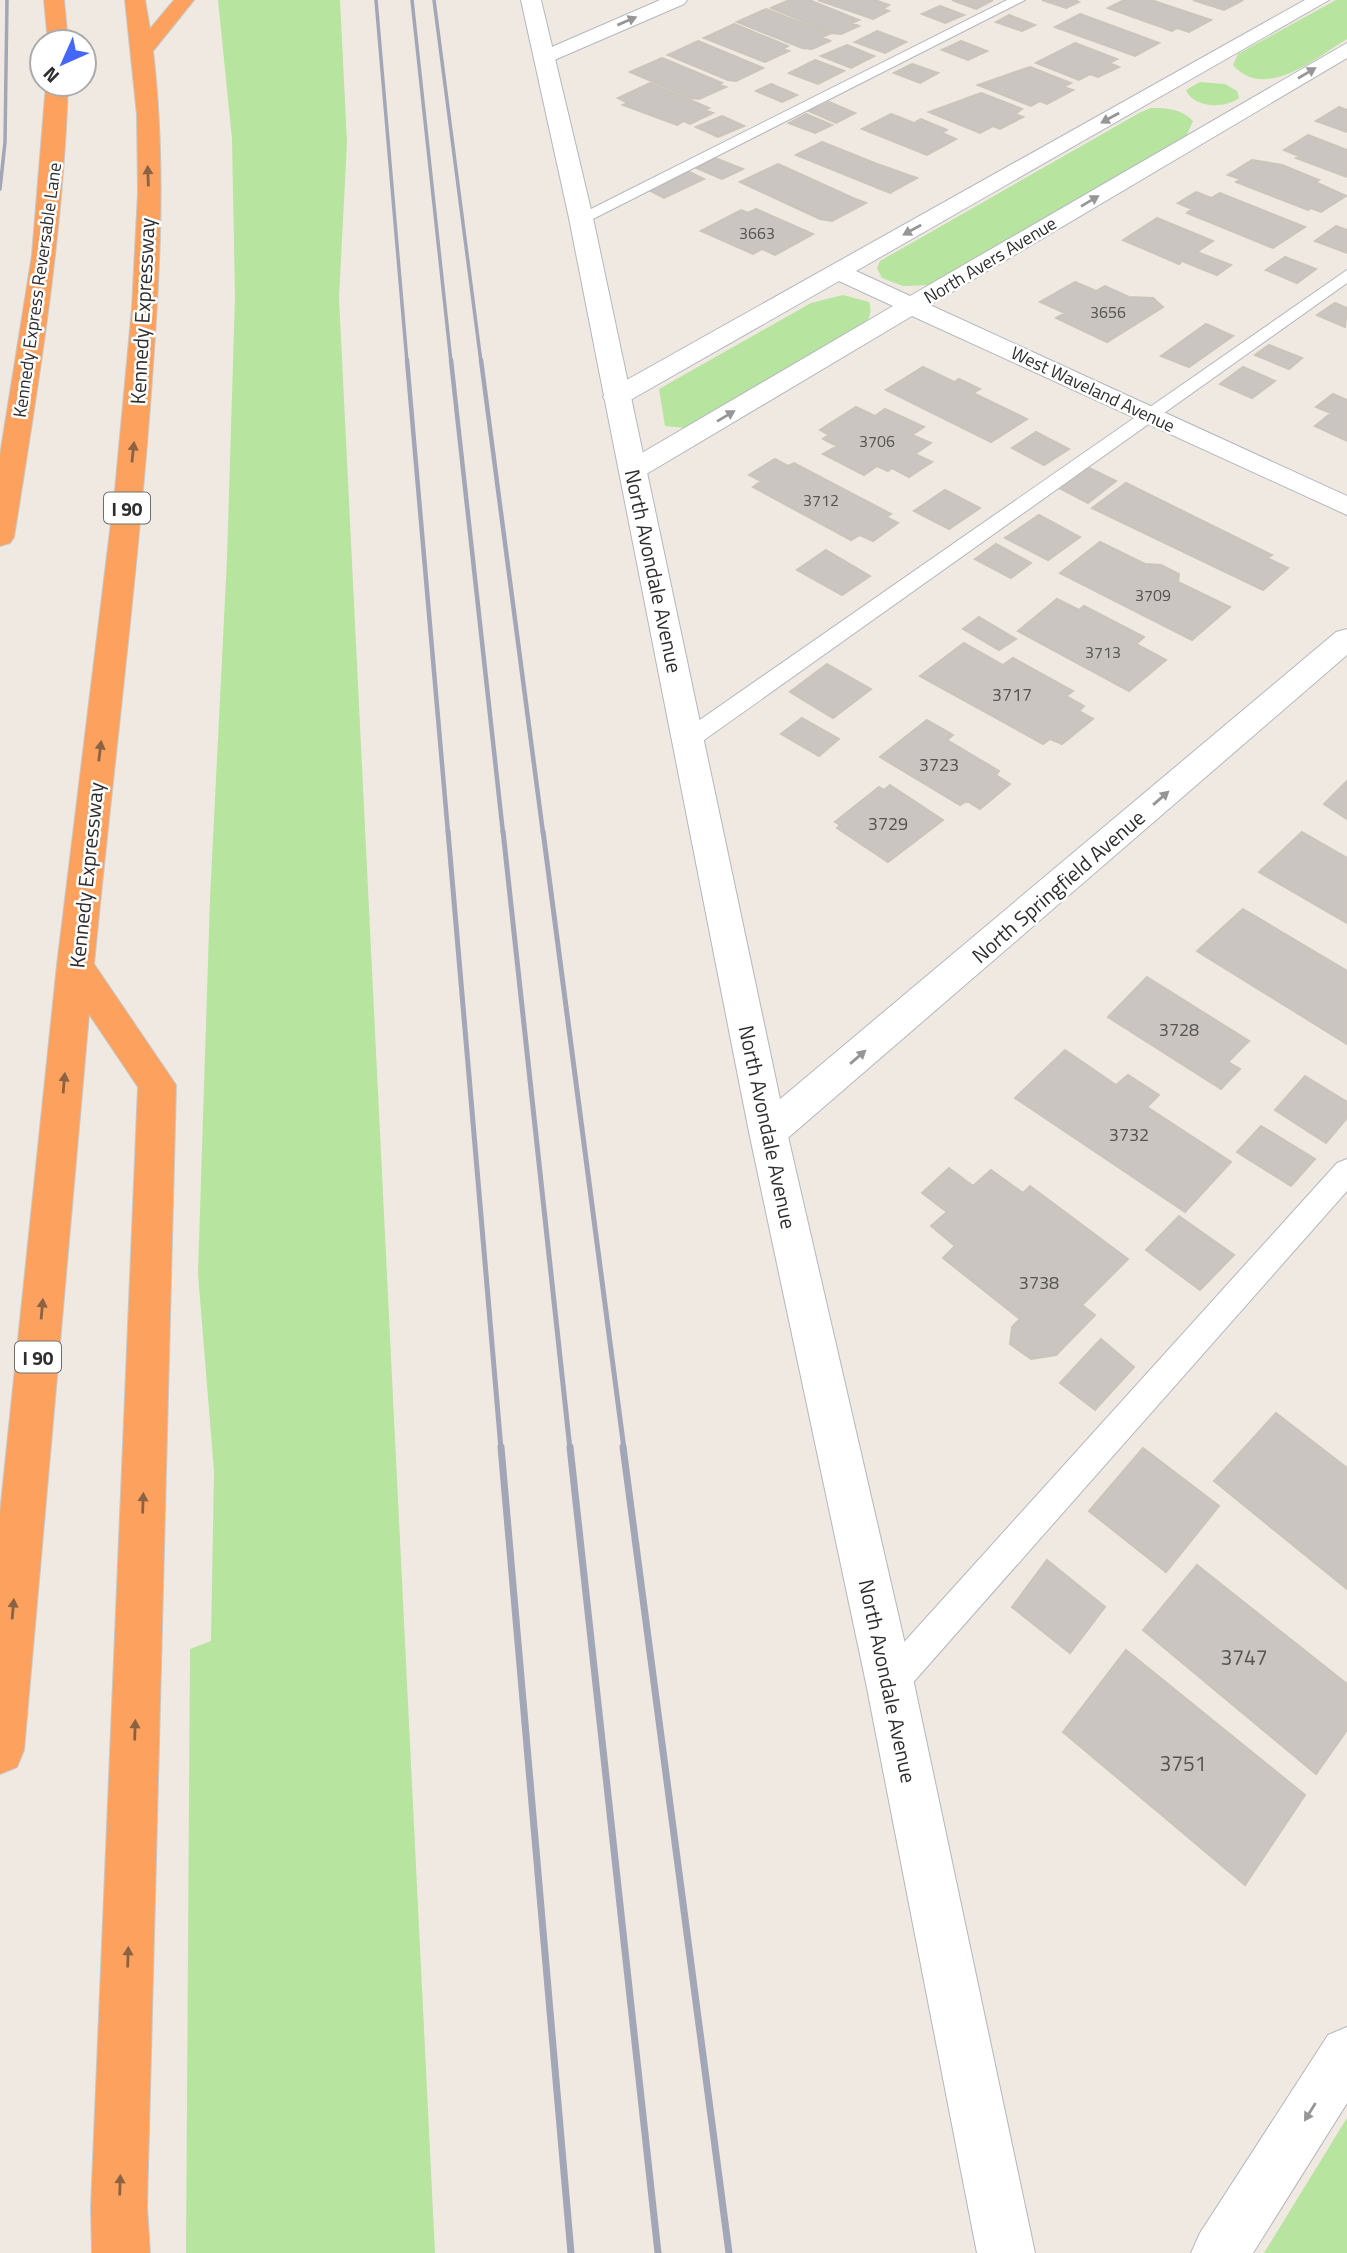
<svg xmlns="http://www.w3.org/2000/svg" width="1347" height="2253" font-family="'Titillium Web',sans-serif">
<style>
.green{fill:#b7e49f}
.building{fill:#cac5c0;stroke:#cac4ba;stroke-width:2}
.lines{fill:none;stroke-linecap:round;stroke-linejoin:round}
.service-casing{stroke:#b4b7c0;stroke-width:2}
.minor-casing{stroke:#b4b7c0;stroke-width:2}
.tertiary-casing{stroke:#b4b7c0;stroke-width:2}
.motorway-casing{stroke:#c9c9c9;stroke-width:2}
.service{fill:#fff;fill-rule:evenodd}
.minor{fill:#fff;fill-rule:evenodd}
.tertiary{fill:#fff;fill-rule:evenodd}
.motorway{fill:#fca25e;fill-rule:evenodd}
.rail-far3{stroke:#a3a6b7;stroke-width:3.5}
.rail-far2{stroke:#a3a6b7;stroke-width:4.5}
.rail-far1{stroke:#a3a6b7;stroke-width:5}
.rail{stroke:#a3a6b7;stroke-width:7}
.oneway{fill:#969696}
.oneway2{fill:#8b6244}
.labels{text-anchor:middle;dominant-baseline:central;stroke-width:5;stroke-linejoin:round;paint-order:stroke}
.far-number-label{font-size:16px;fill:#555452}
.far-street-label{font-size:18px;fill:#2e2e2e;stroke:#fff}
.number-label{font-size:18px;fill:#555452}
.shield{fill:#fff;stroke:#6d6d6d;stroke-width:2}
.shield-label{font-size:19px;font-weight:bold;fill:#2e2e2e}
.street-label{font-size:21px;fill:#2e2e2e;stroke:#fff}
.near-number-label{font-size:21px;fill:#555452}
</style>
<rect width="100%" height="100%" fill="#efe9e1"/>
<path class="green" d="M218 0H340L347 142 339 298 435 2253H186L190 1649 211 1641 214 1471 198 1274 210 899 227 559 235 297 232 139Z
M1336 0H1347V39C1317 57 1265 102 1233 65L1238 54Z
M1200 82 1225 84 1237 91 1239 98C1225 109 1193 108 1186 90Z
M1151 108C1167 108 1182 109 1193 121L1186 137 930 285 903 286 882 278 877 268 880 261 1141 112Z
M843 295 869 302C873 314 868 321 860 331L685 428 665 426 659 389 811 303Z
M1347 2118V2253H1264Z"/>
<path class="building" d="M789 0H809L859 20 852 23 859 26 841 34 831 33 771 8Z
M818 0H875L889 5 883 9 889 11 873 19Z
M952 0H993L976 9Z
M1042 0H1075L1079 2 1066 8Z
M1124 0H1151L1211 20 1189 32 1177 28 1172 31 1108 8Z
M1193 0H1243L1224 10Z
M940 6 964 15 945 23 922 14Z
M766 9 829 34 822 37 830 41 812 49 802 48 737 22Z
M1080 14 1159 43 1135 56 1055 27Z
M1009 15 1035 25 1022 31 996 22Z
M734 24 788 46 782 49 789 51 765 62 704 38Z
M877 31 906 42 885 53 855 42Z
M698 41 763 68 736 81 728 80 668 55Z
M961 41 987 51 968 60 942 50Z
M1075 43 1117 59 1109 63 1119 67 1098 77 1090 74 1079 80 1036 63Z
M847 45 874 56 851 68 821 56Z
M662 58 722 83 719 85 726 87 699 99 691 98 630 72Z
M815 60 844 71 818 84 789 73Z
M912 64 938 73 920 83 894 73Z
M1030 67 1071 83 1063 87 1073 90 1047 104 1040 101 1031 106 978 85Z
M650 83 709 108 704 110 713 113 690 124 684 121 677 125 623 105 628 103 618 98Z
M771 84 797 95 782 102 756 91Z
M981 93 1022 109 1015 114 1023 117 1000 129 993 126 980 133 929 112Z
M829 102 855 113 836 123 809 111Z
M1339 107 1347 110V132L1316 121Z
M806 114 832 125 815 133 789 123Z
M891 114 914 123 921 119 947 130 942 133 956 139 927 155 862 129Z
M722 116 744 126 718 137 696 127Z
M1308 135 1347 150V177L1296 158 1299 156 1284 150Z
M822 142 877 164 917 178 890 193 796 155Z
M715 158 743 169 722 179 696 168Z
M1252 160 1282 165 1319 180 1315 182 1346 196 1321 212 1311 208 1308 210 1236 182 1240 179 1228 175Z
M778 164 853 198 866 203 832 221 820 219 740 182Z
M687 171 704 179 664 198 647 189Z
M1196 192 1211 198 1220 193 1305 227 1273 248 1187 213 1192 209 1178 203Z
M756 209 813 234 775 255 762 249 753 254 701 231 741 210 748 213Z
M1157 218 1213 241 1197 252 1231 265 1217 275 1182 261 1179 264 1123 240Z
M1336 226 1347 230V253L1315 241Z
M1285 257 1316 269 1297 283 1266 270Z
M1075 282 1096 291 1105 286 1129 297 1153 298 1163 307 1107 342 1056 318 1065 313 1040 302Z
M1335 303 1347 308 1345 327 1317 315Z
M1206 324 1233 336 1189 367 1161 356Z
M1269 345 1302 358 1289 369 1255 355Z
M923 367 954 382 959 379 980 389 973 393 1027 419 991 442 886 390Z
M1243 367 1275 381 1252 398 1220 384Z
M1333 394 1347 400V441L1315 426 1331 413 1316 407Z
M856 407 875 416 885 409 924 427 912 435 931 443 915 454 932 462 909 477 892 468 888 471 877 466 864 475 823 454 837 446 823 439 829 435 820 430Z
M1036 432 1069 449 1044 465 1012 448Z
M775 459 788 466 794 463 891 514 886 517 898 523 873 541 860 535 851 540 753 487 761 481 749 475Z
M1089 468 1116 481 1088 503 1059 488Z
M1126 483 1272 555 1267 558 1288 568 1263 590 1092 508Z
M945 490 980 508 949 529 914 511Z
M1039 515 1080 537 1048 560 1005 538Z
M1100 542 1145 564 1161 565 1179 574 1178 582 1230 607 1192 640 1060 573Z
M996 544 1031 563 1011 578 975 559Z
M826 550 870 576 842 595 797 570Z
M1057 599 1079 610 1084 606 1144 637 1136 644 1166 660 1129 691 1018 631Z
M979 617 1016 639 999 650 963 629Z
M964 643 1003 665 1013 658 1073 691 1066 696 1084 706 1079 711 1093 719 1062 744 1050 739 1043 744 920 676Z
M827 664 871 689 833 718 790 692Z
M802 718 839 739 819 756 781 734Z
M927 720 953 735 947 740 999 771 996 775 1010 784 980 809 967 801 960 805 880 757Z
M1347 781V819L1324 804Z
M890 785 943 820 888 862 837 828 840 825 835 822 879 787 884 790Z
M1302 832 1347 858V923L1259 872Z
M1243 909 1347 971V1044L1197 951Z
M1147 977 1249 1041 1228 1062 1240 1069 1221 1089 1108 1017Z
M1065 1050 1116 1085 1128 1075 1159 1095 1147 1107 1231 1162 1185 1212 1015 1098Z
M1305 1076 1347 1102V1118L1326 1143 1275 1110Z
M1261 1126 1315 1159 1291 1186 1237 1152Z
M949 1168 973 1186 991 1170 1023 1193 1030 1186 1128 1259 1082 1305 1095 1315 1056 1355 1031 1359 1010 1344 1012 1327 1020 1319 943 1258 955 1246 931 1226 947 1212 922 1193Z
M1179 1216 1234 1255 1200 1290 1146 1250Z
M1101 1339 1134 1367 1095 1410 1060 1383Z
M1276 1413 1347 1468V1589L1214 1481Z
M1143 1448 1219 1506 1166 1572 1089 1511Z
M1047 1560 1105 1607 1070 1653 1012 1607Z
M1197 1565 1347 1684V1730L1316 1774 1143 1630Z
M1126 1650 1305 1795 1245 1885 1063 1732Z"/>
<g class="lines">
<defs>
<path id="service" d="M1007 0H1025L587 222H575L573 218Z
M1347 270V283L697 745H681L677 739 681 733Z
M1347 1159V1191L902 1695 890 1700 878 1695 873 1683 878 1671 1337 1163Z"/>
<path id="minor" d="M660 0H687L684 4 552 61 545 63 535 57 538 53Z
M1305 0H1329L856 271 910 296 1347 43V58L930 305 1347 496V515L912 316 643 476H623L619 470 623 464 893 306 839 281 625 403H607L603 397 607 391Z
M1347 629V655L782 1143 768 1148 754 1143 749 1132 754 1121 1336 632Z
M1347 2027V2103L1253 2253H1191L1200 2233 1328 2035Z"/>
<path id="tertiary" d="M521 0H541L593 218 787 1132 914 1683 1035 2253H977L866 1683 749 1132 569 218Z"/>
<path id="motorway" d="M44 0H64L68 42H48Z
M125 0H145L150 29 174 0H194L153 51C167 169 159 288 150 406 136 592 112 778 94 964L176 1085 147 2207 150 2253H92L91 2207 138 1087 89 1014 24 1750 17 1767 0 1774V1513L57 965 115 490 132 308 138 193 137 115Z
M46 84H68C63 237 38 386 14 537L10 543 0 546V455L32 255Z"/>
</defs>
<use href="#service" class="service-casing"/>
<use href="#minor" class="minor-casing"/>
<use href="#tertiary" class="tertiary-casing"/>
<use href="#motorway" class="motorway-casing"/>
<use href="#service" class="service"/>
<use href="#minor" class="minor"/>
<use href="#tertiary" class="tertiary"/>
<use href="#motorway" class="motorway"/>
<path class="rail-far3" d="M376 0 407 362
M412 0 451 362
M434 0 481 362
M0 189 5 142 7 0"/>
<path class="rail-far2" d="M407 360 448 833
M451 360 503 833
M481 360 543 833"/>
<path class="rail-far1" d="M448 831 501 1449
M503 831 570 1449
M543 831 624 1449"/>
<path class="rail" d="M501 1447 571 2253
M570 1447 658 2253
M623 1447 729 2253"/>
</g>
<defs><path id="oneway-solid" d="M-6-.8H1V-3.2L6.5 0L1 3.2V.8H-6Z" transform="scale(1.75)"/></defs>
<g class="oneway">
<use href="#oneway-solid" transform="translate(627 21) rotate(-23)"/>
<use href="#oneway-solid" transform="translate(1307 73) rotate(-31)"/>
<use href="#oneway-solid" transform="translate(1110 118) rotate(151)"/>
<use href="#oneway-solid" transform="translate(1090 201) rotate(-31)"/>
<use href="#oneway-solid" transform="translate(912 230) rotate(151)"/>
<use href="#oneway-solid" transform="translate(726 416) rotate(-31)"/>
<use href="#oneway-solid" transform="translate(1161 798) rotate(-41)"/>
<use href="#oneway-solid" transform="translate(858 1057) rotate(-41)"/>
<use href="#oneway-solid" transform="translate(1310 2112) rotate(122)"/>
</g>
<g class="oneway2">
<use href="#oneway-solid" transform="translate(148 176) rotate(-92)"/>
<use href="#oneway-solid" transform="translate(133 452) rotate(-84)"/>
<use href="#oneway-solid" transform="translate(100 751) rotate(-83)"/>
<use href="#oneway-solid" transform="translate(64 1083) rotate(-85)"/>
<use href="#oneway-solid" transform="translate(42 1309) rotate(-85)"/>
<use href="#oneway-solid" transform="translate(143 1503) rotate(-88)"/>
<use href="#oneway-solid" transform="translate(13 1609) rotate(-85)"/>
<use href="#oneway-solid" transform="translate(135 1730) rotate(-88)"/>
<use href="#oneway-solid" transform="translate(128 1957) rotate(-88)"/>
<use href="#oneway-solid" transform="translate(120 2185) rotate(-88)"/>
</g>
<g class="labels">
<g class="far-number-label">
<text x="757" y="233">3663</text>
<text x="1108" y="312">3656</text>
<text x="877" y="441">3706</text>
<text x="821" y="500">3712</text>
<text x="1153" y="595">3709</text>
<text x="1103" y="652">3713</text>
</g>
<g class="far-street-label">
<text transform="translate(990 260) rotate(-31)">North Avers Avenue</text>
<text transform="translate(37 290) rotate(-82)">Kennedy Express Reversable Lane</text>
<text transform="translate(1093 389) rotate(25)">West Waveland Avenue</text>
</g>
<g class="number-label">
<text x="1012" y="694">3717</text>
<text x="939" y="764">3723</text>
<text x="888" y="823">3729</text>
<text x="1179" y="1029">3728</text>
<text x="1129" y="1134">3732</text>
<text x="1039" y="1282">3738</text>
</g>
<g class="shield">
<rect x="104" y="492.5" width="46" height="31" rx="5"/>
<rect x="15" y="1341.5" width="46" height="31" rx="5"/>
</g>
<g class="shield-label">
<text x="127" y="508">I 90</text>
<text x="38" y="1357">I 90</text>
</g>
<g class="street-label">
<text transform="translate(142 311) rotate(-87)">Kennedy Expressway</text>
<text transform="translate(654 571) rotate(78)">North Avondale Avenue</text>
<text transform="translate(86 875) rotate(-84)">Kennedy Expressway</text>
<text transform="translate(1058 886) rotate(-41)">North Springfield Avenue</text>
<text transform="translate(768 1127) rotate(78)">North Avondale Avenue</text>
<text transform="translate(888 1681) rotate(78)">North Avondale Avenue</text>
</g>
<g class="near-number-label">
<text x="1244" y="1657">3747</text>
<text x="1183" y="1763">3751</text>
</g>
</g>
<g transform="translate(63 63) rotate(225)"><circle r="33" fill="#ffffff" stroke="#ababab" stroke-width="2"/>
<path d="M0-5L12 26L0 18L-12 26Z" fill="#4467f8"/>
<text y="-10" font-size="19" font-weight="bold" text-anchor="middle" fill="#2e2e2e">N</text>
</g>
</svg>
